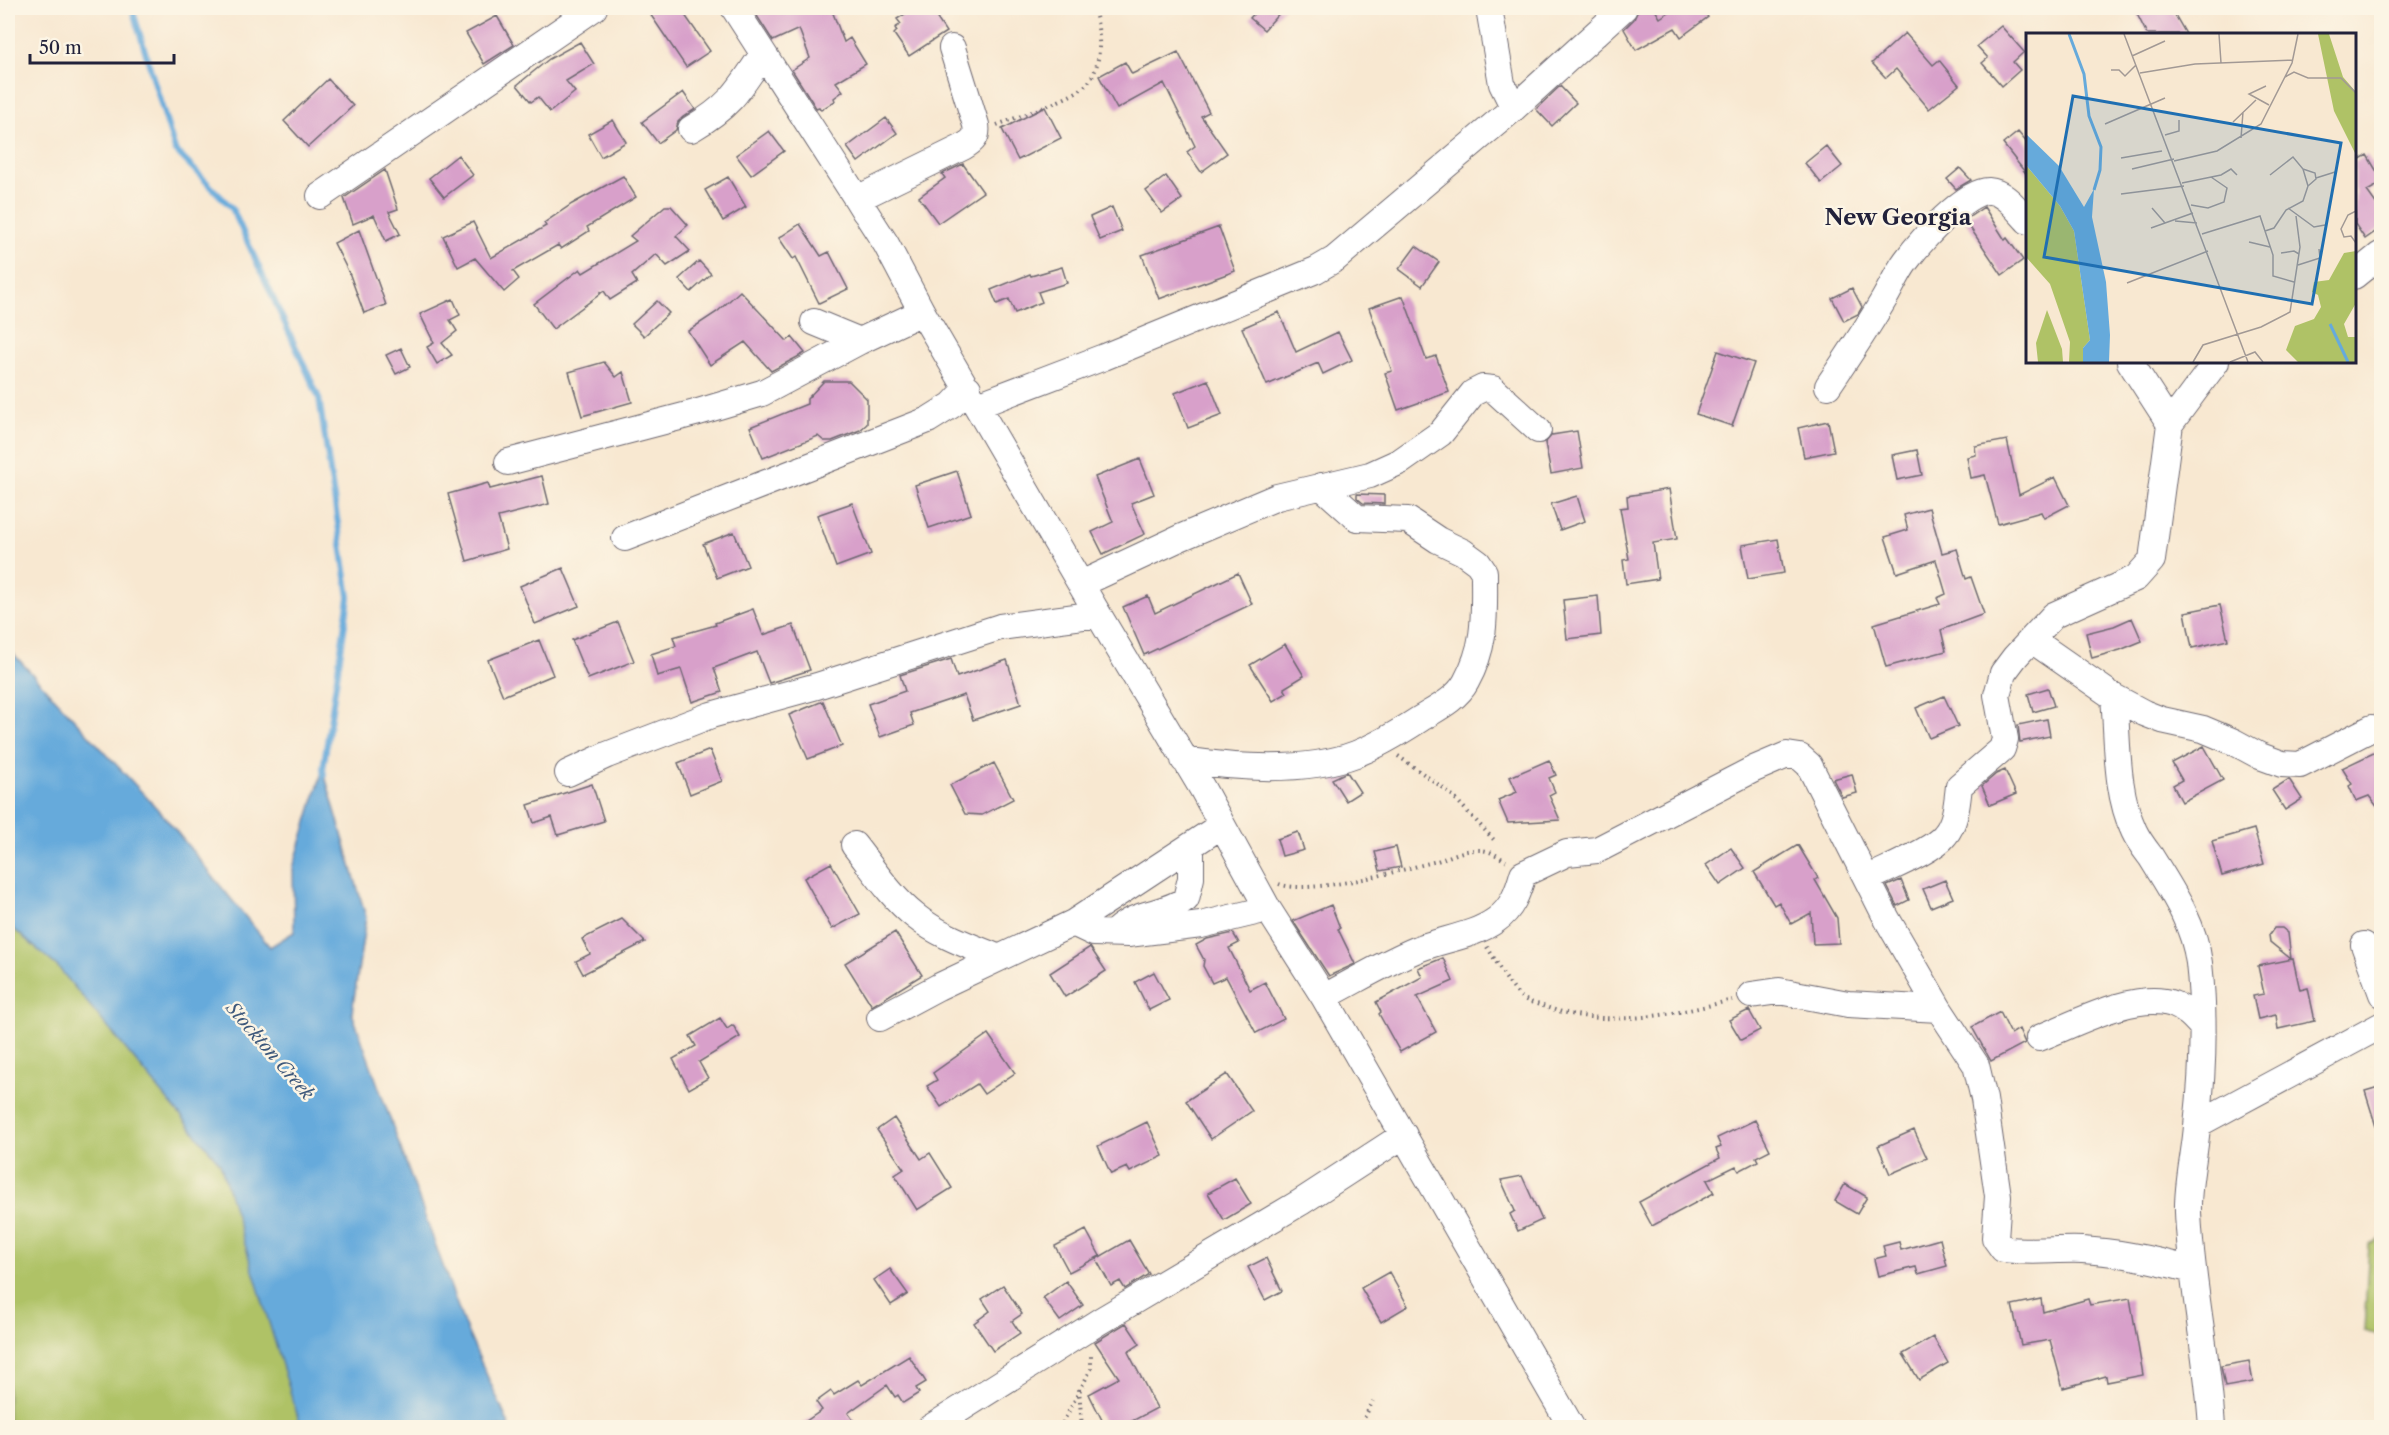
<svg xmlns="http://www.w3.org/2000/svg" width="2389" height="1435" font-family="'Libre Caslon Text',serif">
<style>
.green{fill:#afc266;stroke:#687250;stroke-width:1.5}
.water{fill:#66aadb;stroke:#44668b;stroke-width:1.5}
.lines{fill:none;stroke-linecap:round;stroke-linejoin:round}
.stream{stroke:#66aadb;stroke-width:6}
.building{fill:#d8a0ca}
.minor-casing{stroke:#6d6770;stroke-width:28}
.path{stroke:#6d6770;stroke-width:4;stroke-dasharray:1.5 4.5;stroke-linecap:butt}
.minor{stroke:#fff;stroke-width:26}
.labels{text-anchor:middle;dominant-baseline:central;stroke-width:5;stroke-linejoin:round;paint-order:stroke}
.water-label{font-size:18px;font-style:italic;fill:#3d587b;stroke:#fcf5e5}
.district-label{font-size:22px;font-weight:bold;fill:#22223b;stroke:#fcf5e5}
.inset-river{fill:none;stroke:#66aadb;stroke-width:3}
.inset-road{fill:none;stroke:#a29995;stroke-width:1.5}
.view{fill:#1f6fb2;fill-opacity:0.15;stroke:#1f6fb2;stroke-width:3}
.inset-edge{fill:none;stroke:#22223b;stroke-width:3}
</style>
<rect width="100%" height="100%" fill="#fcf5e5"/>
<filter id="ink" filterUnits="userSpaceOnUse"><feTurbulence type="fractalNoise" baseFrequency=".0167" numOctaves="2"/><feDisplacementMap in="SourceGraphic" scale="12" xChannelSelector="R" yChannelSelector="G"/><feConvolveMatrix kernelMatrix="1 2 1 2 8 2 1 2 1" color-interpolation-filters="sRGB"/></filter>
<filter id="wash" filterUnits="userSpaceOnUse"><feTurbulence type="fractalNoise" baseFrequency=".008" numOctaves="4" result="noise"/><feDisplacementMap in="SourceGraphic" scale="24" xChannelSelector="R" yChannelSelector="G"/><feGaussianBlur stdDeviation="1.35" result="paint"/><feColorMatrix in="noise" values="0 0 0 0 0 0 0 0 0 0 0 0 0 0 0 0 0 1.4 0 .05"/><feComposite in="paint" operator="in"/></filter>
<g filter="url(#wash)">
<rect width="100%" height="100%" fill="#f8e8d1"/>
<path class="green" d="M8 924 58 967 220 1163 322 1427H8Z
M2381 1239H2382L2381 1336 2364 1331 2369 1244Z"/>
<path class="water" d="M8 648 164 816 270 947 294 932 293 868 323 769 366 917 352 1013 464 1324 510 1427H301L220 1163 58 967 8 924Z"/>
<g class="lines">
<path class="stream" d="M132 8 175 150 232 208 319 398 349 597 323 769 324 776"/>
</g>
<g id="blocks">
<path class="building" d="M646 8H680L710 51 686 67Z
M752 8H831L844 42 850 38 866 64 836 82 843 91 834 98 835 101 821 110 819 107 816 108 792 70 810 58 799 29 773 41Z
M901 8H930L946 32 909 56 894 34 897 31 895 28 901 24 897 19 905 14Z
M1259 8H1284L1264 30 1250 18Z
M1639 8H1654L1660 18 1675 8H1701L1708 17 1681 37 1675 28 1636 50 1624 29 1634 19Z
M2149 8H2171L2186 34H2147L2137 14Z
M497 16 514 45 484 64 466 33Z
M2001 26 2024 52 2013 62 2020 70 2002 86 1982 63 1988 58 1977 46Z
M1905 33 1933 65 1939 60 1959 85 1929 109 1896 69 1886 78 1872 63Z
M580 42 594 64 566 81 575 92 550 112 538 97 531 102 517 85 549 59Z
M1178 52 1209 112 1201 116 1227 153 1201 172 1187 152 1195 146 1164 83 1117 109 1099 76 1125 62 1132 74Z
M328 79 353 106 308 147 284 121Z
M1560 86 1576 103 1552 126 1536 109Z
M683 92 695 109 683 117 678 122 676 130 658 143 642 122Z
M1045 107 1061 138 1018 160 1002 129Z
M886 118 897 133 858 162 847 147Z
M613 120 626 142 601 157 588 134Z
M769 131 784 151 751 175 736 155Z
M2018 132 2028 144V176L2003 144Z
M1826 146 1842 166 1821 183 1805 163Z
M458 155 473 175 444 197 429 178Z
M2367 155 2382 180V183L2367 191 2382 212V227L2365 239 2355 224V162Z
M963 164 983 192 938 223 919 197 945 178 942 174Z
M1960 168 1971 180 1956 189 1947 179Z
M385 170 398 209 389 212 400 234 386 241 374 215 353 224 344 198Z
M623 176 636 197 587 227 589 231 561 249 558 245 513 271 519 279 504 292 475 258 458 267 443 236 473 222 491 258 546 226 544 223 572 204Z
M1166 176 1182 199 1162 213 1146 191Z
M728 177 746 207 723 221 705 190Z
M665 206H671L688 225 676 236 690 251 667 266 656 254 632 275 637 283 610 300 604 291 601 293 600 291V294L553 329 534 304 580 269 583 273 636 241 630 236Z
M1112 207 1122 231 1100 240 1090 217Z
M1984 207 2005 240 2007 238 2023 260 2002 275 1965 220Z
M800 224 821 256 829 252 848 289 819 303 796 257 793 259 779 238Z
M1219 227 1235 271 1159 299 1142 255Z
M359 230 386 305 364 313 350 275 334 243Z
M1416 246 1439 262 1422 286 1399 269Z
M699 261 711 274 691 292 679 279Z
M1062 267 1067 283 1038 292 1042 302 1015 313 1009 299 997 304 991 290 1030 274 1031 276Z
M1852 288 1862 307 1858 314 1844 321 1832 298Z
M740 291 787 341 792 337 805 353 771 371 745 342 710 365 688 331 717 312Z
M1403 296 1426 359 1436 356 1449 392 1398 410 1385 373 1392 371 1369 308Z
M453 299 460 315 450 320 457 331 442 343 452 355 437 364 427 347 434 343 420 314Z
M657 301 669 313 644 336 632 324Z
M1279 312 1296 352 1338 332 1352 360 1323 374 1318 363 1267 385 1242 328Z
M401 348 410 367 396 374 386 355Z
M1718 351 1754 363 1732 426 1696 414Z
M604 362 616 377 623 372 632 402 582 416 569 372Z
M1208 380 1222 415 1188 428 1175 393Z
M824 381H849L867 399V424L860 430 832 441H824L818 436 763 458 750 427 807 404V399Z
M1828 421 1834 451 1804 457 1798 428Z
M1577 431 1583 468 1551 474 1545 443 1552 435Z
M2007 440 2019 495 2055 477 2069 505 2044 518 2041 512 1998 524 1985 475 1971 478 1967 457 1976 455 1975 446Z
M1917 450 1922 475 1897 480 1892 455Z
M1140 459 1154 494 1131 503 1145 534 1103 554 1092 532 1113 522 1095 477Z
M957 471 971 514 929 528 915 485Z
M542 476 549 504 498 517 507 549 467 561 448 494 488 483 490 489Z
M1669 489 1677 539 1653 543 1658 579 1626 584 1623 560 1629 559 1620 508 1628 507 1627 496Z
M1357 494 1384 495V504L1363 503 1357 498Z
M1577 496 1585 521 1560 530 1551 504Z
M852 503 871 554 836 567 817 515Z
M1929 508 1942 553 1957 549 1966 579 1971 577 1984 614 1941 630 1946 651 1886 667 1874 624 1940 604 1937 598 1946 594 1936 560 1897 573 1885 537 1908 530 1904 515Z
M734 532 748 566 717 578 703 544Z
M1778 539 1784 573 1748 579 1742 545Z
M563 568 579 606 535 624 520 586Z
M1238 573 1252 604 1144 655 1123 607 1148 596 1155 613Z
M1598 596 1601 635 1567 639 1563 600Z
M2220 605 2228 640 2192 648 2185 612Z
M753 609 763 635 793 625 810 670 769 683 757 652 714 668 722 692 692 702 681 669 657 676 651 654 676 646 673 637 716 625 715 623Z
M2132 618 2142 641 2120 650 2092 658 2086 633 2114 626Z
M618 622 634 661 588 679 572 640Z
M539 640 553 675 503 696 488 660Z
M1285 644 1304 676 1284 688 1287 693 1273 701 1250 665Z
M951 659 957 677 1007 660 1021 704 973 720 964 695 910 713 914 725 880 737 868 704 905 691 900 675Z
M2048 688 2054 706 2033 712 2028 694Z
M1944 696 1958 726 1929 738 1916 708Z
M823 701 842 746 808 759 789 715Z
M2047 719 2050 736 2020 742 2018 725Z
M2204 746 2223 780 2182 802 2173 785 2182 780 2172 763Z
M2382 749V813L2369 796 2356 801 2349 786 2352 784 2342 768Z
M710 750 722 781 690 794 678 763Z
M1549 760 1556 775 1549 778 1555 792 1549 795 1560 820 1508 823 1498 800 1517 792 1510 777Z
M994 763 1013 799 982 815 965 814 950 785Z
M2005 770 2016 794 1990 805 1982 786 1996 774Z
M1347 772 1360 792 1346 801 1332 779Z
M1852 774 1857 793 1842 797 1833 779Z
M2289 779 2302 799 2285 810 2272 790Z
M592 784 604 821 558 835 552 817 534 823 528 805Z
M2254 829 2264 864 2222 876 2212 841Z
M1298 832 1304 850 1282 856 1277 839Z
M1798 845 1818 878 1815 880 1837 918 1839 943 1813 944 1811 913 1791 924 1779 902 1774 905 1754 872Z
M1396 847 1401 867 1380 871 1375 852Z
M1731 848 1745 868 1720 885 1706 865Z
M831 863 860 914 832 929 804 878Z
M1901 880 1909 900 1897 906 1887 886Z
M1945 880 1953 898 1931 907 1923 889Z
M1331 905 1340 928 1338 929 1355 964 1329 976 1293 921Z
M622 919 645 942 583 974 576 961 590 954 582 939Z
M2274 928H2282L2288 933 2291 959 2270 942 2269 935Z
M895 932 922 975 872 1006 845 963Z
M1233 933 1239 943 1229 948 1250 990 1265 982 1284 1019 1256 1033 1226 977 1212 983 1203 966 1204 960 1196 945 1207 939Z
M1090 947 1106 971 1065 997 1050 973Z
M1443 958 1453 981 1417 997 1436 1032 1400 1052 1379 1014 1381 1012 1376 1002 1422 977 1418 968Z
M2293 959 2300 990 2308 988 2315 1021 2278 1029 2276 1015 2258 1019 2253 996 2264 994 2258 966Z
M1154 972 1169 1000 1149 1010 1135 982Z
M1749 1010 1760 1030 1741 1040 1729 1020Z
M2000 1012 2011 1034 2019 1029 2025 1043 1991 1061 1972 1027Z
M720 1018 727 1029 733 1025 740 1037 699 1062 708 1078 689 1089 673 1059 696 1046 690 1036Z
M988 1034 1015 1073 984 1094 977 1084 941 1107 927 1086 937 1080 933 1073Z
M1227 1074 1252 1111 1211 1139 1186 1101Z
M2382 1086V1133H2378L2365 1091Z
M894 1118 921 1159 930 1153 952 1188 917 1210 895 1175 904 1169 877 1130Z
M1755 1120 1770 1150 1756 1157 1758 1161 1739 1171 1736 1166 1707 1180 1714 1193 1652 1226 1639 1202 1720 1158 1716 1149 1721 1147 1717 1138Z
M1147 1122 1163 1156 1130 1172 1127 1167 1111 1174 1098 1146Z
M1914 1130 1927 1158 1890 1174 1878 1146Z
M1522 1176 1542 1220 1518 1231 1510 1214 1515 1211 1501 1180Z
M1235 1178 1251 1204 1224 1220 1208 1193Z
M1845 1184 1867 1197 1857 1214 1835 1201Z
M1086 1230 1100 1256 1069 1272 1055 1246Z
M1940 1239 1947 1266 1918 1274 1916 1267 1878 1276 1874 1259 1886 1256 1883 1246 1899 1242 1901 1250Z
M1129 1240 1149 1274 1125 1289 1120 1281 1111 1286 1096 1259Z
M1266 1258 1282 1291 1265 1300 1248 1267Z
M890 1269 908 1294 891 1305 874 1280Z
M1389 1272 1408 1306 1381 1322 1361 1288Z
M1066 1281 1083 1305 1060 1321 1043 1298Z
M1003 1285 1022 1314 1012 1321 1020 1333 993 1351 974 1323 990 1311 982 1299Z
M2130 1298 2143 1375 2107 1382 2106 1376 2063 1388 2050 1340 2021 1345 2012 1305 2041 1299 2043 1312 2088 1299 2090 1305Z
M1126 1323 1140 1344 1128 1352 1157 1408 1119 1428H1106L1089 1394 1119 1378 1095 1342Z
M1933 1337 1948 1363 1919 1380 1903 1354Z
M909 1356 926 1382 916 1388 919 1393 903 1403 898 1395 895 1397 887 1385 848 1413 859 1428H796L822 1410 816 1402 831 1391 834 1395 858 1380 862 1385Z
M2249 1361 2253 1382 2225 1387 2221 1366Z"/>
</g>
</g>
<g filter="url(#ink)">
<use href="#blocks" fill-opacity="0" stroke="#6d6770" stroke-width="1.5"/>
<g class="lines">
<defs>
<path id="minor" d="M734 8 886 244 922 312 1098 614 1202 788 1268 909 1324 997 1572 1428
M1489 8 1502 84 1514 108
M691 129C730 106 738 92 763 54
M320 196 594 8
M865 212 857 199 963 147C973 141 978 137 976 125L952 48
M2354 276 2380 255
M814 322 860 341 922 312
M1828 386C1847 358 1866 330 1883 301 1891 288 1897 273 1906 261 1920 242 1965 190 1989 191 2005 192 2017 210 2028 221
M978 405 1104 357 1316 270 1335 259 1514 108 1624 8
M2170 424 2216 362
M508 462 695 413 762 393 860 341
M625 538 928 420 952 405 968 388
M1081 584 1182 537 1277 497 1370 475 1401 461 1441 433 1473 393 1483 388 1493 389 1538 430
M2032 640 2114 697 2144 713 2162 720 2203 729 2234 742 2260 756 2282 764 2300 765 2372 728
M2114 697C2118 740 2115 791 2134 831 2138 840 2145 849 2151 857 2172 891 2194 923 2199 963 2205 1017 2203 1073 2197 1126 2195 1154 2187 1184 2188 1212 2191 1284 2208 1355 2212 1428
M1184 760C1237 768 1306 773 1356 754 1379 745 1400 732 1420 719 1436 709 1457 699 1466 682 1487 644 1484 614 1484 572L1478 563 1463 552 1438 540 1408 520 1357 518 1321 486
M568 773 607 755 711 715 817 686 1000 627 1098 614
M854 845C873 869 891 897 915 916 940 936 970 946 999 958
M1867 879C1886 869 1933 851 1945 835 1956 822 1957 803 1959 786L2002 749 2005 739 1997 695 2003 673 2015 657 2054 615 2136 578 2152 560 2170 424 2130 362
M1073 923 1094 933 1128 934 1201 925 1268 909
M1117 930C1137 911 1165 915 1186 899L1191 878V846
M2364 945 2382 994
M1751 995 1779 991 1848 1004 1939 1009
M1324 997C1355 981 1386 962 1418 949 1443 939 1474 936 1496 920 1512 909 1518 892 1523 874L1567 853 1597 850 1754 769 1787 755 1800 757 1809 765 1887 919 1939 1009 1976 1065 1984 1099 1998 1196 1995 1238 2003 1249C2029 1253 2056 1249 2082 1250 2120 1252 2156 1260 2192 1270
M880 1018 938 987 1073 923 1222 825
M2039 1038C2075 1024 2135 991 2173 1004 2186 1009 2194 1018 2202 1027
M2198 1124 2382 1025
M930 1428 1100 1321 1301 1202 1404 1135"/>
</defs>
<use href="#minor" class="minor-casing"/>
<path class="path" d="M997 125C1017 117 1075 98 1087 84 1104 65 1100 30 1094 8
M1398 756 1449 792 1496 842
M1279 884C1310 896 1402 870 1437 861 1450 857 1462 850 1476 850 1488 849 1496 855 1506 861
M1487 947C1498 963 1506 983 1521 997 1527 1002 1538 1004 1546 1007 1607 1029 1672 1015 1732 1000
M1079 1389 1082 1428
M1060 1428 1091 1369V1352
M1359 1428 1373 1401"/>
<use href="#minor" class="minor"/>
</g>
</g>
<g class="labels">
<g class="water-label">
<text transform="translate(270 1051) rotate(49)">Stockton Creek</text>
</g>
<g class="district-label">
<text x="1898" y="217">New Georgia</text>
</g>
</g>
<g transform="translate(2026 33)">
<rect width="330" height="330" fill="#f8e8d1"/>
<path d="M292 1H303L317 44 330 59V122L308 78ZM0 132 34 173 48 198 64 307 57 315V329H43L44 309 24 251 0 224ZM330 218V270L318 291 322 304H330V329H272L260 317 269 293 288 286 295 274 292 262 286 259 288 249 303 247 318 220ZM21 277 36 316 37 329H12L10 310Z" fill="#afc266"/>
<path d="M0 101 33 133 58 174 68 156 66 184 80 249 84 302 83 329H57V315L64 307 48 198 34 173 0 132Z" fill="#66aadb"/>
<path class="inset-river" d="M43 1 58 41 63 83 75 114 74 137 68 157M304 291 322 329"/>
<path class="inset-road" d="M98 1 222 329M193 1 195 30M106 23 139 8M85 37H93L99 43 110 32M114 40 169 31 267 27M259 44 268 39 282 45H315L330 60M240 53 223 61 243 72M207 89 230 67M79 91 139 65M139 102 153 98V87M215 105 217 79M95 125 136 118M148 128 191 118 235 91 266 30 272 1M106 136 148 126M277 136 289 140 290 146 282 153M290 145 309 139M156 150 195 142 205 136 211 142M95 161 158 153M165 172 182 175 198 169 201 155 185 144M126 175 139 190M262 175 288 194 299 192M330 178 322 182 315 196 318 204 325 203 330 210M149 188 171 190M125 195 167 180M239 198 248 195 260 177 277 168 282 153 277 136 267 124 244 142M176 201 234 183 247 222V243L268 249M223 209 244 214M255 220 268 218 273 221M272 232 294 225 293 216M101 250 182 218M167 329 177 312 235 294 264 279 274 214 270 183M204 329 229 319 237 329"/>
<path class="view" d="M47 63 315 110 286 271 18 224Z"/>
<rect width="330" height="330" class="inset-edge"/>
</g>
<rect width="2389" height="1435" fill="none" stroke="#fcf5e5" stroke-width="30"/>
<path d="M30 54v9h144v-9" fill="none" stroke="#22223b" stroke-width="3"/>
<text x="39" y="54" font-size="18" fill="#22223b" stroke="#fcf5e5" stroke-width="4.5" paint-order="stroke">50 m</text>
</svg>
